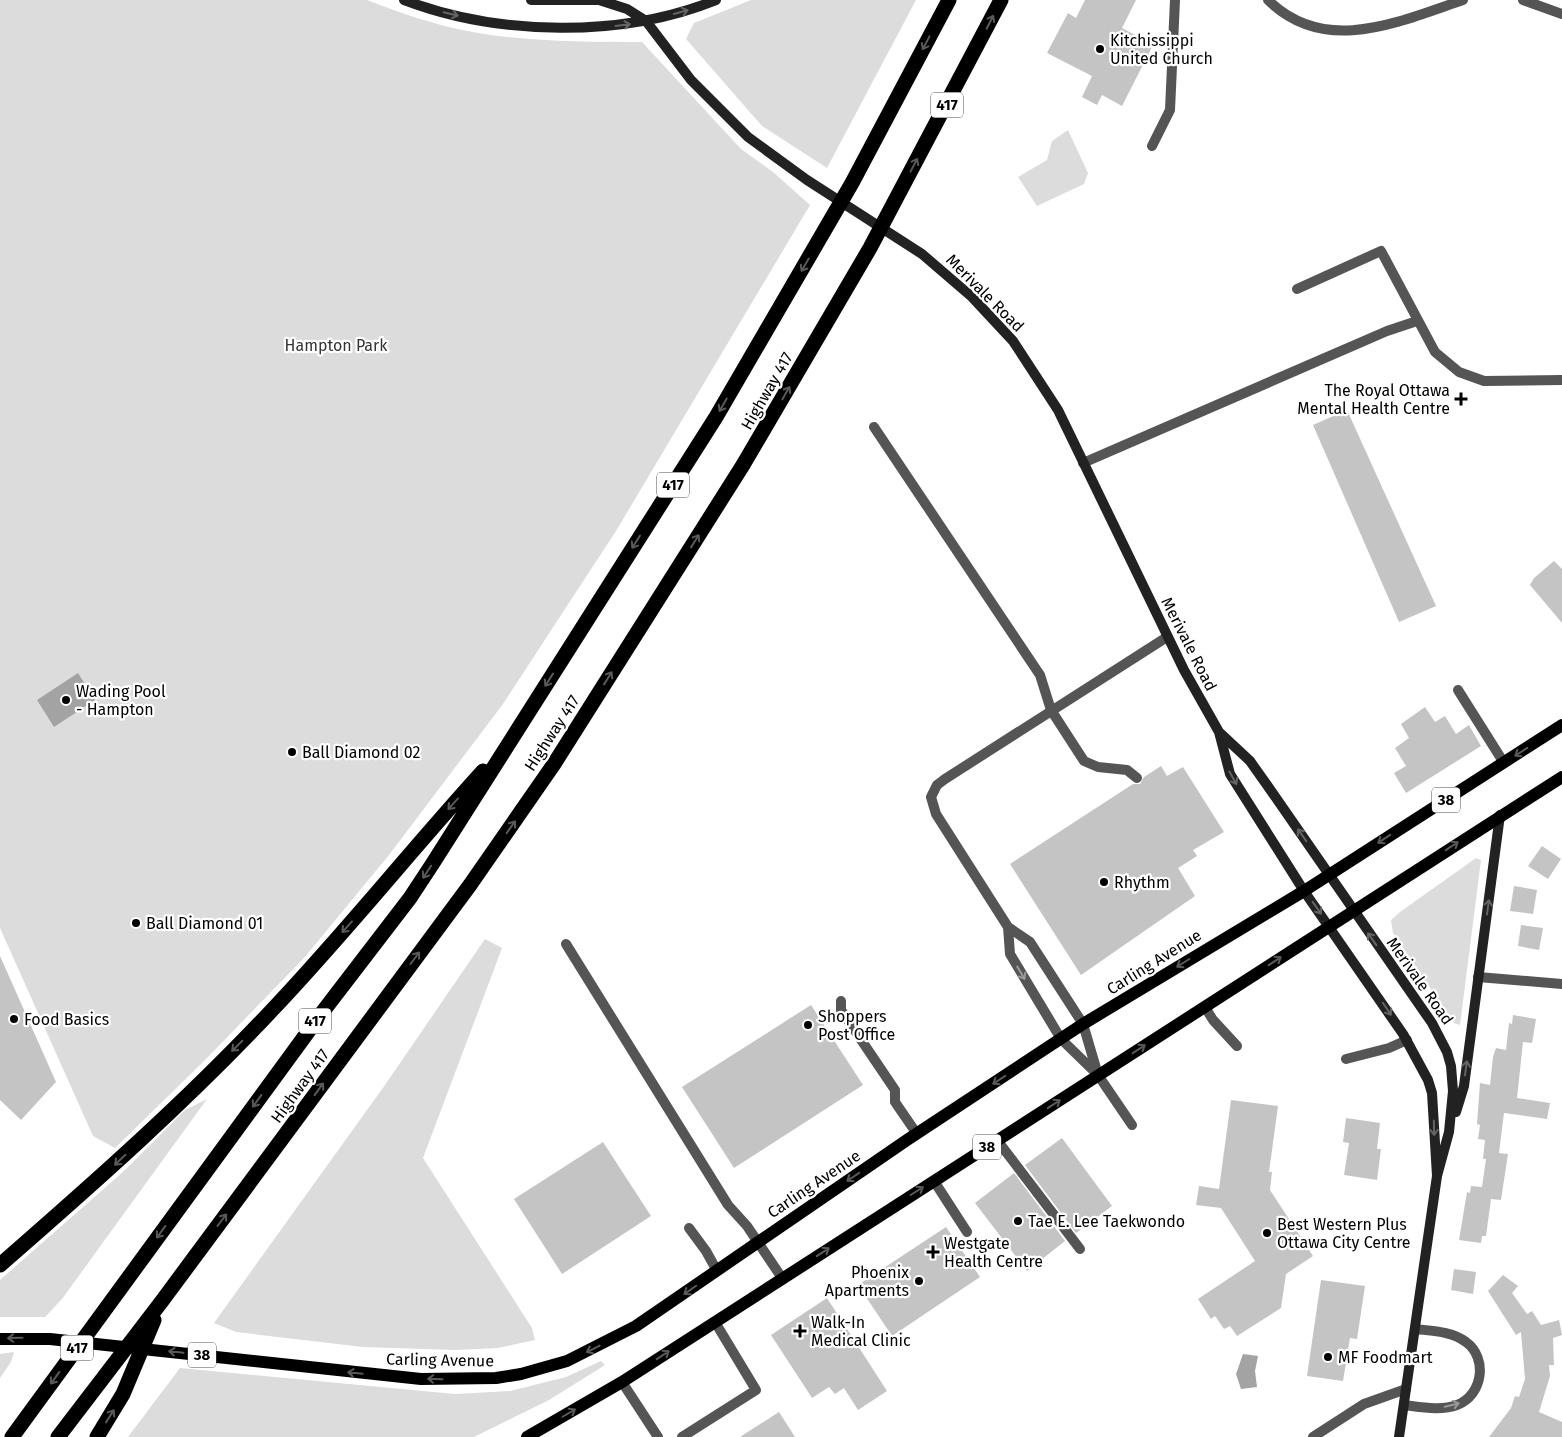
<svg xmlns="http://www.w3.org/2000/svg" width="1562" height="1437" font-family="'Fira Sans',sans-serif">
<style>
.green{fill:#dcdcdc}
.water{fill:#a3a3a3}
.building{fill:#c4c4c4}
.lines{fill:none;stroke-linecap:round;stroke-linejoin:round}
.lane{stroke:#555;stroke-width:10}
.street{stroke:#555;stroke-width:10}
.secondary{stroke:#222;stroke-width:10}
.primary{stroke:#000;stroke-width:12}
.highway{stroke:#000;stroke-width:15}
.oneway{stroke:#646464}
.oneway2{stroke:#595959}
.oneway3{stroke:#999}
.poi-dot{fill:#000;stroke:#fff;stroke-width:2}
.labels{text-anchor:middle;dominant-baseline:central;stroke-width:4.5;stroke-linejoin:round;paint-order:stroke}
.shield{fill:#fff;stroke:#4c4c4c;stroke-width:1}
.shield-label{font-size:15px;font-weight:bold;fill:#000}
.poi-label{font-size:16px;fill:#000;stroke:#fff;text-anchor:start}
.street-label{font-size:16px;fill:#000;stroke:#fff}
.park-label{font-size:16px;fill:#333;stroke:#fff}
</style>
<rect width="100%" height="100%" fill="#fff"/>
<path class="green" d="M0 0H367C398 12 429 23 462 30 521 42 582 42 642 42L741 149 773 172 810 205 616 531 503 704 389 855 304 958 204 1061 115 1148 93 1136 0 928Z
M751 0H916L827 168 762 126 686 39 694 23Z
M1068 130 1088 173 1084 184 1037 206 1018 177 1047 160 1052 141Z
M1476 858 1481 860 1460 1025 1454 1023 1393 933 1391 920 1400 912Z
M485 939 502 948 423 1158 532 1328 535 1340 498 1348 454 1350 363 1347 236 1332 214 1323 385 1085Z
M207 1099 62 1299 45 1317H0V1280L124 1171 185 1110Z
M14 1352 11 1362 0 1378V1354Z
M601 1361 605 1365 549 1400 474 1437H128L180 1368 455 1394 510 1391 566 1377Z"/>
<path class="water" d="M78 673 95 700 54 727 37 700Z
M1243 1354 1258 1356 1255 1371 1257 1387 1241 1389 1236 1374Z"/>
<path class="building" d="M1085 0H1136L1122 28 1153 45 1122 106 1102 95 1097 105 1082 97 1092 76 1047 53 1068 13 1076 18Z
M1347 410 1436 606 1399 622 1313 425Z
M1554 561 1562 569V623L1530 585 1534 578Z
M1425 707 1435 722 1445 716 1456 734 1469 725 1481 746 1406 793 1394 773 1406 766 1395 748 1409 738 1401 724Z
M1161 766 1167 776 1183 767 1224 832 1193 850 1197 856 1178 868 1195 896 1081 975 1010 864 1133 784H1140L1144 777Z
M1542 846 1561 859 1548 879 1528 866Z
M1514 886 1537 890 1533 914 1510 911Z
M1521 925 1543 928 1539 950 1518 946Z
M0 956 56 1082 21 1120 0 1100Z
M811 1005 863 1085 734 1168 682 1087Z
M1513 1015 1536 1019 1532 1043 1523 1042 1517 1098 1550 1103 1547 1119 1504 1113 1499 1153 1508 1154 1501 1200 1491 1199 1486 1236H1482L1481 1243 1459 1240 1467 1192 1470 1193 1471 1186 1482 1187 1486 1159H1483L1485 1140 1478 1139 1480 1125 1477 1124 1480 1083 1490 1085 1493 1057 1496 1048 1506 1050 1509 1023 1512 1024Z
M1231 1100 1278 1106 1269 1172H1272L1270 1190 1313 1256 1286 1274 1281 1308 1237 1336 1230 1326 1224 1329 1215 1316 1211 1319 1198 1299 1255 1261 1221 1208 1196 1205 1199 1186 1219 1189Z
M1346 1118 1380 1123 1377 1149H1381L1377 1180 1344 1175 1349 1143 1343 1142Z
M1062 1138 1112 1206 1076 1233 1025 1165Z
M603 1142 651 1216 562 1274 514 1199Z
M1014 1173 1065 1241 1027 1271 975 1203Z
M946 1227 980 1277 892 1336 858 1285Z
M1454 1269 1476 1272 1473 1294 1451 1290Z
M1503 1275 1518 1286 1512 1293 1527 1314 1532 1311 1541 1325 1559 1320 1562 1335 1553 1338 1554 1365H1549L1550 1376 1539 1412 1562 1422V1437H1489L1511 1408 1515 1396 1519 1397 1525 1379 1521 1332 1516 1335 1488 1291Z
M1321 1280 1365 1286 1357 1339 1350 1338 1343 1381 1307 1376Z
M827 1298 887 1391 858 1410 844 1388 835 1394 829 1387 812 1398 771 1335Z
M779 1412 795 1437H740Z"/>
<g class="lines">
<path class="lane" d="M1268 0C1325 56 1398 22 1463 0
M1523 0 1562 14
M1152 146 1170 110 1175 0
M1297 289 1381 251 1435 352 1459 372 1484 381 1562 380
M874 427 1040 675 1051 710 1084 761 1098 767 1127 770 1137 778
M1083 463 1387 331 1417 321
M1458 690 1504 763
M1008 927 1010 954 1061 1039 1098 1075 1132 1125
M566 944 728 1205 747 1226 782 1278
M841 1001V1010L895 1090V1102L917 1134
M1205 1007 1213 1020 1237 1046
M1346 1059 1389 1048 1407 1040
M1098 1075 1083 1024 1030 942 1008 927 936 814 931 797 937 785 945 779 1167 637
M997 1140 1080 1249
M934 1181 967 1232
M689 1228 706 1251 717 1271
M682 1437 756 1390 715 1322"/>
<path class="street" d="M1478 977 1562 984
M622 1382 658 1437
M1404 1405C1421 1407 1441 1411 1457 1405 1483 1395 1488 1358 1466 1342 1452 1331 1432 1331 1415 1329
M1313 1437 1364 1404 1406 1389"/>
<path class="secondary" d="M404 0C499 36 622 38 716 0
M531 0H600
M599 0 627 9 646 21 691 80 748 137 807 180 922 254 972 297 1013 341 1058 410 1184 670 1219 732 1230 774 1304 891 1403 1034 1428 1080 1432 1093 1437 1176
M1220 733 1250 761 1267 785 1432 1023 1447 1052 1451 1066 1453 1091 1449 1132 1437 1176 1399 1437
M1456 1112 1464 1086 1500 815"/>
<path class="primary" d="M0 1339H50L421 1379 496 1378 521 1374 567 1361 636 1326 907 1140 1083 1024 1304 891 1562 725
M527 1437 622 1382 1562 777"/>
<path class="highway" d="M0 1265C94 1183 188 1100 273 1009 346 932 412 849 483 771
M12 1437 321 1014 410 898 433 863 716 417 852 183 949 0
M58 1437 162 1301 470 885 554 764 743 465 870 248 1001 0
M97 1437 123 1394 154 1320"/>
</g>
<defs><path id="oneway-shaft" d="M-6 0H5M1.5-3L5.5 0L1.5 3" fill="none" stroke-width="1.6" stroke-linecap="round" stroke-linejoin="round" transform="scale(1.25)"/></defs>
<g class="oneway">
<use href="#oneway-shaft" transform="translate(681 12) rotate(-16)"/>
<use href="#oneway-shaft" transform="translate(451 14) rotate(13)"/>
<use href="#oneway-shaft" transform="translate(623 25) rotate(-7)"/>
<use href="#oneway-shaft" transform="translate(1233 778) rotate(61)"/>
<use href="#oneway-shaft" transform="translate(1302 835) rotate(-125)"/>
<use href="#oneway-shaft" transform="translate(1488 907) rotate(-82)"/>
<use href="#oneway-shaft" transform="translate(1317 908) rotate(55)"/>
<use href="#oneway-shaft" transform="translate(1372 939) rotate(-125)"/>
<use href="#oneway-shaft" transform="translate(1387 1009) rotate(56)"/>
<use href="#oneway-shaft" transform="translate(1466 1068) rotate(-82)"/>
<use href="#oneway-shaft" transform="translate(1434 1128) rotate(89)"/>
</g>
<g class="oneway2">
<use href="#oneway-shaft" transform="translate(990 22) rotate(-63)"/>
<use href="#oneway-shaft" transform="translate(926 43) rotate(118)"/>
<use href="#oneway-shaft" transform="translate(914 165) rotate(-62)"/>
<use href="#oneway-shaft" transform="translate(805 265) rotate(120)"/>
<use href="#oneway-shaft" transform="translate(786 393) rotate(-60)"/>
<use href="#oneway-shaft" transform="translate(723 405) rotate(120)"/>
<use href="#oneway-shaft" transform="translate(695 541) rotate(-58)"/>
<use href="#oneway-shaft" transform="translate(636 542) rotate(122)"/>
<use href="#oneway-shaft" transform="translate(608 678) rotate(-58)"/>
<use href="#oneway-shaft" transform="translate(549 680) rotate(122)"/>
<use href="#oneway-shaft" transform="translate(1521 752) rotate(147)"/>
<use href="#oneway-shaft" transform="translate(453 804) rotate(132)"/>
<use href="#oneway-shaft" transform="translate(511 827) rotate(-55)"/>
<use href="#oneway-shaft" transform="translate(1384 839) rotate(147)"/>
<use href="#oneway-shaft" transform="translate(1452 846) rotate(-33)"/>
<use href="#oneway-shaft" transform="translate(427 872) rotate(123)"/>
<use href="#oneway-shaft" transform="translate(347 927) rotate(132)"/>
<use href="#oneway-shaft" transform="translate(415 958) rotate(-53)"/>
<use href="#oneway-shaft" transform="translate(1275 961) rotate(-33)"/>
<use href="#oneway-shaft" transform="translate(1183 963) rotate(148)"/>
<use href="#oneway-shaft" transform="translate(237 1046) rotate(135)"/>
<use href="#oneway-shaft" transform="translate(1139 1049) rotate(-33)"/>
<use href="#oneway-shaft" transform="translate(999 1080) rotate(147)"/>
<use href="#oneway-shaft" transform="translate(319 1089) rotate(-54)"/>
<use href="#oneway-shaft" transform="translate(257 1101) rotate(126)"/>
<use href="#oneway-shaft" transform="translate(1054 1104) rotate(-33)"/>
<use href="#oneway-shaft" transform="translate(120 1160) rotate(136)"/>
<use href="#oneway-shaft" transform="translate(853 1177) rotate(146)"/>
<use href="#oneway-shaft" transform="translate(917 1191) rotate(-32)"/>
<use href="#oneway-shaft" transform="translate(222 1220) rotate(-53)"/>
<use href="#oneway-shaft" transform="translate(161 1232) rotate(126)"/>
<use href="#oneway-shaft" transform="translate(823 1252) rotate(-33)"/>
<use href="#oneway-shaft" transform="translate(690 1290) rotate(145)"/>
<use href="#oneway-shaft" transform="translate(15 1338) rotate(179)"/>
<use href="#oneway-shaft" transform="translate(593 1349) rotate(153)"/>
<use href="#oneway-shaft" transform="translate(176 1352) rotate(-174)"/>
<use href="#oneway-shaft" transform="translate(663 1355) rotate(-33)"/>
<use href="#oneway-shaft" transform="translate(355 1373) rotate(-174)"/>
<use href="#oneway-shaft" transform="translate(55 1378) rotate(126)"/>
<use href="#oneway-shaft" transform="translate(435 1379) rotate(-178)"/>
<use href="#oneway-shaft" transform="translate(569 1413) rotate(-30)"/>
<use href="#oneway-shaft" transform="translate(110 1416) rotate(-58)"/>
</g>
<g class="oneway3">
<use href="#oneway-shaft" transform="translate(1021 973) rotate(59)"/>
<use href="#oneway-shaft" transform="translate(1452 1405) rotate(-14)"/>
</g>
<g class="poi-dot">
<circle cx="1100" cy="49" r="5"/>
<path d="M1458.5 391.5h5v5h5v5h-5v5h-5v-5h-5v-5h5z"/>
<circle cx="66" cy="700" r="5"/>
<circle cx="292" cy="752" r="5"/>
<circle cx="1104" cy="882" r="5"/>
<circle cx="136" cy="923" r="5"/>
<circle cx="14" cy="1019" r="5"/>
<circle cx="808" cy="1025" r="5"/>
<circle cx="1018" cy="1221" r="5"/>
<circle cx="1267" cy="1233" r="5"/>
<path d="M930.5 1244.5h5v5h5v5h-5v5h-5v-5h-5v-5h5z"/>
<circle cx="919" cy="1281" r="5"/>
<path d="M797.5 1323.5h5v5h5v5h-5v5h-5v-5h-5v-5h5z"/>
<circle cx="1328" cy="1357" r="5"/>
</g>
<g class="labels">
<g class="shield">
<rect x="931" y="92.5" width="32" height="25" rx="4"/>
<rect x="657" y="472.5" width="32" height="25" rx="4"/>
<rect x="1432" y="787.5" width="28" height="25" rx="4"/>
<rect x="299" y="1008.5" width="32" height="25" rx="4"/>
<rect x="973" y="1134.5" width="28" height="25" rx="4"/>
<rect x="61" y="1335.5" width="32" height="25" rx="4"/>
<rect x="188" y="1342.5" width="28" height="25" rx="4"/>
</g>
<g class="shield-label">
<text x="947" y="105">417</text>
<text x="673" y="485">417</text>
<text x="1446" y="800">38</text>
<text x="315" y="1021">417</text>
<text x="987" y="1147">38</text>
<text x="77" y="1348">417</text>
<text x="202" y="1355">38</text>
</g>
<g class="poi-label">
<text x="1110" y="40">Kitchissippi<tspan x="1110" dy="18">United Church</tspan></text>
<text x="1450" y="390" text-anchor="end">The Royal Ottawa<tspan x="1450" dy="18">Mental Health Centre</tspan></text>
<text x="76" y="691">Wading Pool<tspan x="76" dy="18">- Hampton</tspan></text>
<text x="302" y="752">Ball Diamond 02</text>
<text x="1114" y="882">Rhythm</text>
<text x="146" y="923">Ball Diamond 01</text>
<text x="818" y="1016">Shoppers<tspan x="818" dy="18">Post Office</tspan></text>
<text x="24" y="1019">Food Basics</text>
<text x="1028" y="1221">Tae E. Lee Taekwondo</text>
<text x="1277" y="1224">Best Western Plus<tspan x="1277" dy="18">Ottawa City Centre</tspan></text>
<text x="944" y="1243">Westgate<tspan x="944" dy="18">Health Centre</tspan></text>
<text x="909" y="1272" text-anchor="end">Phoenix<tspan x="909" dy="18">Apartments</tspan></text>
<text x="811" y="1322">Walk-In<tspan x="811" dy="18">Medical Clinic</tspan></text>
<text x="1338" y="1357">MF Foodmart</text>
</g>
<g class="street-label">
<text transform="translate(985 293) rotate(45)">Merivale Road</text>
<text transform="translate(767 391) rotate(-60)">Highway 417</text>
<text transform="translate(1189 644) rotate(63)">Merivale Road</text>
<text transform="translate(552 733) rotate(-57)">Highway 417</text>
<text transform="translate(1154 962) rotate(-32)">Carling Avenue</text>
<text transform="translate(1420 981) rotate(55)">Merivale Road</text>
<text transform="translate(300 1086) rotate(-54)">Highway 417</text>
<text transform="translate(814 1184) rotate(-34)">Carling Avenue</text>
<text transform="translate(440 1360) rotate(1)">Carling Avenue</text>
</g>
<g class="park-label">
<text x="336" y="345">Hampton Park</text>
</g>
</g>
</svg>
